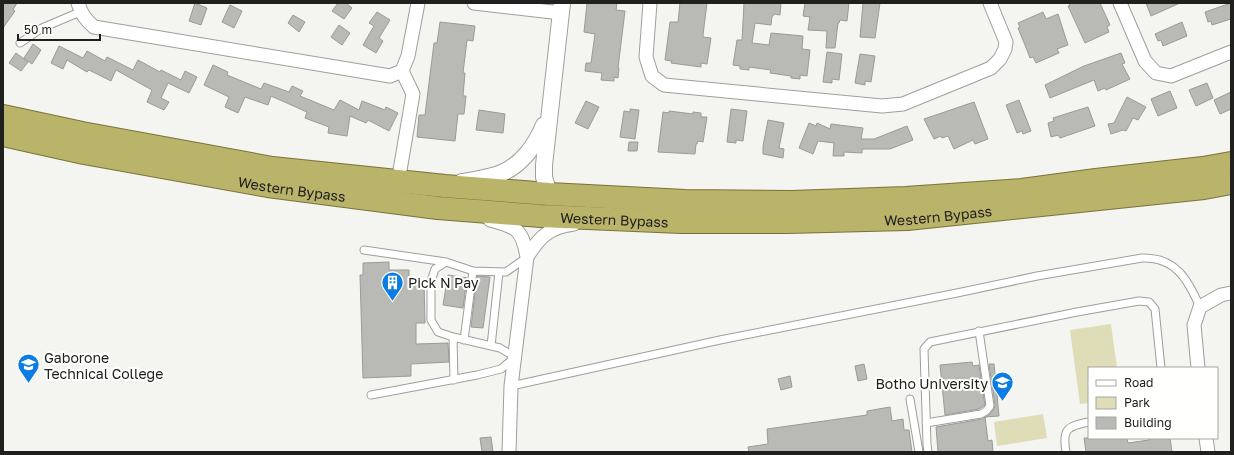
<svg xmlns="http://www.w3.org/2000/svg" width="1234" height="455" font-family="'Golos Text',sans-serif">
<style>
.green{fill:#dfdcb8}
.building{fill:#b9b9b6;stroke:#9a9a97}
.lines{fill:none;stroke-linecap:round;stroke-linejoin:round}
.service-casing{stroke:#9e9e9b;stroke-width:9}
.minor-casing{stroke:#9e9e9b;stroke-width:15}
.tertiary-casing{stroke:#9e9e9b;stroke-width:18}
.trunk-casing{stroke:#797337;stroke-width:24}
.service{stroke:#fff;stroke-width:7}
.minor{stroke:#fff;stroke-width:13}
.tertiary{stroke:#fff;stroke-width:16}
.trunk{stroke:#bab36a;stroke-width:22}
.labels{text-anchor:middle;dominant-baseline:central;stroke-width:4;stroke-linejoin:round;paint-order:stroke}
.street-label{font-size:14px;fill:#20201e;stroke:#fffffe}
.poi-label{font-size:14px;fill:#20201e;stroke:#fffffe;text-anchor:start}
</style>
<rect width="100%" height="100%" fill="#f4f4f1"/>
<path class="green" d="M1111 324 1117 368H1089V403L1080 404 1070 330Z
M1043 414 1047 438 997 446 994 422Z"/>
<path class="building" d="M3 3H17L13 10 15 11 3 28Z
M195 3 207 8 201 25 189 21Z
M338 3H346L352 8 344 19 332 11Z
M587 3H617L616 10 625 11 618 68H619L618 78 614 77V81L601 80 602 73 585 71 586 63H591L595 34 584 32Z
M680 3H707L703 35V37L711 38 707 64 701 63V67L671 63 672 61 665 60 670 22H678Z
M744 3H781L780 15 774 14 773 16H772L771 25 755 23 752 43 769 45 771 33 803 36 802 49 810 50 807 76 800 75V79L791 78V76L770 73 771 70 749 67V70L740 69V66L733 65 737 40H742Z
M805 3H849L847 21 840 20 839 23H838L835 48H826L827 31 808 30 810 17 803 16Z
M863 3H880L875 38 860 37Z
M1069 3H1100L1110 25 1107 27 1109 32 1085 43 1068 6H1070Z
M1146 3H1180L1151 16Z
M1231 3V19L1212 25 1211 21 1208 22 1205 12Z
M230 5 242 11 234 28 222 22Z
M377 12 390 20 379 38 383 41 376 53 363 45 374 26 369 23Z
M1043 12 1046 19 1058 14 1068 45 1057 49 1059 53 1036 63 1033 57 1030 58 1027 50 1018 28 1020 27 1018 23Z
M293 15 305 22 299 32 288 23Z
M440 22 475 26 473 41 467 40 463 73H465L463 96H466L464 114H458L455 141 417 137 419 115H425L434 43H437Z
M1182 22 1187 36 1163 46 1161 40 1158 41 1155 34Z
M339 25 350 33 342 45 331 37Z
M33 44 41 50 32 64 24 58Z
M59 46 83 58 87 51 105 61 107 57 133 70 138 60 160 72 161 70 181 80 185 71 197 77 189 93 168 83 161 98 169 102 164 110 147 102 152 90 116 70 111 81 89 70 87 72 67 60 63 69 51 63Z
M827 52 842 54 839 80 832 79V83L823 82Z
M16 53 28 62 21 71 9 63Z
M1121 53 1125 63 1122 64 1130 79 1106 90 1105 88 1098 91 1094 80 1050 98 1045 85 1084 66Z
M860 54 875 56 871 82 865 81V85L855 83Z
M213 65 228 72 227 75 261 89 264 83 289 92 292 86 303 91 300 96 334 110 340 100 359 110 362 101 385 110 386 107 398 113 389 131 368 120 366 123 350 116 347 136 328 133 329 127 305 118 307 112 271 96 268 105 245 97 238 113 225 107 229 97 204 85Z
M1207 83 1213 98 1196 106 1189 90Z
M1170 91 1177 108 1158 116 1151 99Z
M1231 92V109L1220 114 1214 100Z
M1127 97 1146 107 1138 120 1133 118 1126 131 1123 130 1111 134 1108 124 1114 123Z
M1019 100 1031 131 1023 134 1022 131 1017 133 1006 105Z
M586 101 599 107 588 129 575 123Z
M974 102 988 139 975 144 973 140 954 149 948 136 942 138 941 136 934 139 924 119Z
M1088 107 1095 126 1060 138 1058 135 1051 137 1048 123 1054 121 1053 118Z
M630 109 639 110 635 139 620 137 624 111 630 112Z
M731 109 747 111 743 141 736 140V143L727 142Z
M479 110 505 114 503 133 476 130Z
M669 111 693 114V112L701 113V117H707L703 142 698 141 697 144H696L695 154 658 152 663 112 669 113Z
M768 120 784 123 779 148 784 149 783 158 763 154V146Z
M809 123 816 126 817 123 830 129 831 124 863 128 861 139H874L907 126 913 140 890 149H862V153L844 152V156H833L834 143 818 141 813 154 799 148Z
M629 142H638L637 151H628Z
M389 262V270H409V281H424L425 323H416V344L448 343 449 362 411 364V376L363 378 360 275H363V263Z
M448 275 467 278 463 308 443 305Z
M477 276 490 277 483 328 471 327Z
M972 362 973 366 979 365 985 405 979 409 945 415 940 365Z
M864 364 867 379 858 381 855 366Z
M989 364H994L999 416 985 417 988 441 992 440 993 452H938L936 427 982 419 989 415 994 409 995 405Z
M790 376 792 387 781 390 778 379Z
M890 407 892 421 903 419 904 430H909L912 452H749L748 447 768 444 767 429 867 415V411Z
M491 437 493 452H482L480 438Z
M1084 438H1127L1128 443 1149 440 1148 438H1170L1172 452H1086Z"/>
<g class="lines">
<defs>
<path id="service" d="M20 43 42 28 80 12
M364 250 446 262
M453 337 454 380
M464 340 473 271
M491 346 499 272
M511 386 720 340 957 293 1037 276 1142 258C1176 257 1188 280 1200 307
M371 395 477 375 501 369 515 357 500 348 453 337 438 332 431 320V281L435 269 446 262 473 271 506 272 526 258
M910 399 919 452
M926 423 981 414 986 411 990 406 979 331
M928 452 927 444 924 349 930 342 1077 312 1139 301 1149 302 1155 309 1161 368
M1066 452C1062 429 1067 426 1089 422"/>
<path id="minor" d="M78 3C81 14 86 20 94 27L390 76 402 71 408 56 418 3
M474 3 561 13
M650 3 646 57 652 76 664 85 882 106 903 104 991 68 1000 59 1005 49 1006 42 990 3
M1120 3 1145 61 1156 73 1171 76 1231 52
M398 182 413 94 402 71
M490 220C517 227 522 229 527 257L511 386 509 452
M527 257C540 236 550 227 574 224
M1198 368 1194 325 1200 307 1221 295 1231 293
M1206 438 1208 452"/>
<path id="tertiary" d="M462 182C474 180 487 178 499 174 520 167 536 145 544 125
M549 194 544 177V165L562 3"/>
<g id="trunk">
<path d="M3 116 82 133 272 168 445 186 549 194 685 201 792 202 906 198 1022 190 1096 180 1203 168 1231 163"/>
<path id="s1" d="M3 135 84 153 268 186 438 208 541 216 681 222H787L907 219 1204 188 1231 183"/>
</g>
</defs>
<use href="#service" class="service-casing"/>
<use href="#minor" class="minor-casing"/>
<use href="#tertiary" class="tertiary-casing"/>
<use href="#trunk" class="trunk-casing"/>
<use href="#service" class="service"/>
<use href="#minor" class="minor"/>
<use href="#tertiary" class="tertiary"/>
<use href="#trunk" class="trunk"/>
</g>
<defs>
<symbol id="building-pin" viewBox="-11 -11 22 30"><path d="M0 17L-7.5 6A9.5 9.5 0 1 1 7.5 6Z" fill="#0a7ce4" stroke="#fffffe"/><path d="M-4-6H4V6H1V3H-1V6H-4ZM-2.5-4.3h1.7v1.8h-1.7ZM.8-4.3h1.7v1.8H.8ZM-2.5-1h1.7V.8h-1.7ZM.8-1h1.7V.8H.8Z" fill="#fff"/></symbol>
<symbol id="university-pin" viewBox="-11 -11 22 30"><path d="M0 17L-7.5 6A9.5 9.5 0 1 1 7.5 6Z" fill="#0a7ce4" stroke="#fffffe"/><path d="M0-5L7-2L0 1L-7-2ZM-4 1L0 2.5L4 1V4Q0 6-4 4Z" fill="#fff"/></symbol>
</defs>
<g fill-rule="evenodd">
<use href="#building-pin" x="380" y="270" width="25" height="34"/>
<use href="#university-pin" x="16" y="352" width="25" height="34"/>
<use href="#university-pin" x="990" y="370" width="25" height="34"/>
</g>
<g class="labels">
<g class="street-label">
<text stroke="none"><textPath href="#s1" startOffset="294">Western Bypass</textPath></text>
<text stroke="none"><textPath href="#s1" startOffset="942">Western Bypass</textPath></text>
<text stroke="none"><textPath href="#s1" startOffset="618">Western Bypass</textPath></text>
</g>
<g class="poi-label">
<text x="408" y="282">Pick N Pay</text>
<text x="44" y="357">Gaborone<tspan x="44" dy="16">Technical College</tspan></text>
<text x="988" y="383" text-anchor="end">Botho University</text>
</g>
</g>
<rect width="1234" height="455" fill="none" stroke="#20201e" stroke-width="8"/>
<rect x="1088" y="367" width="130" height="72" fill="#fffffe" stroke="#a6a6a4"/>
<rect x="1096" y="380" width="20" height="6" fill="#ffffff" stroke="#a6a6a4"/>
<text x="1124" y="387" font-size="12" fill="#20201e">Road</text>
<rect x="1096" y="397" width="20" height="12" fill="#dfdcb8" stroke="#a6a6a4"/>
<text x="1124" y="407" font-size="12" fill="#20201e">Park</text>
<rect x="1096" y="417" width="20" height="12" fill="#b9b9b6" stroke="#a6a6a4"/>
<text x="1124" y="427" font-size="12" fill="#20201e">Building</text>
<path d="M18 34v6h82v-6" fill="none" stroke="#20201e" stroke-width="2"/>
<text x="24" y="34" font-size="12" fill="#20201e" stroke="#fffffe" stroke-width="3" paint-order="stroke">50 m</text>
</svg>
